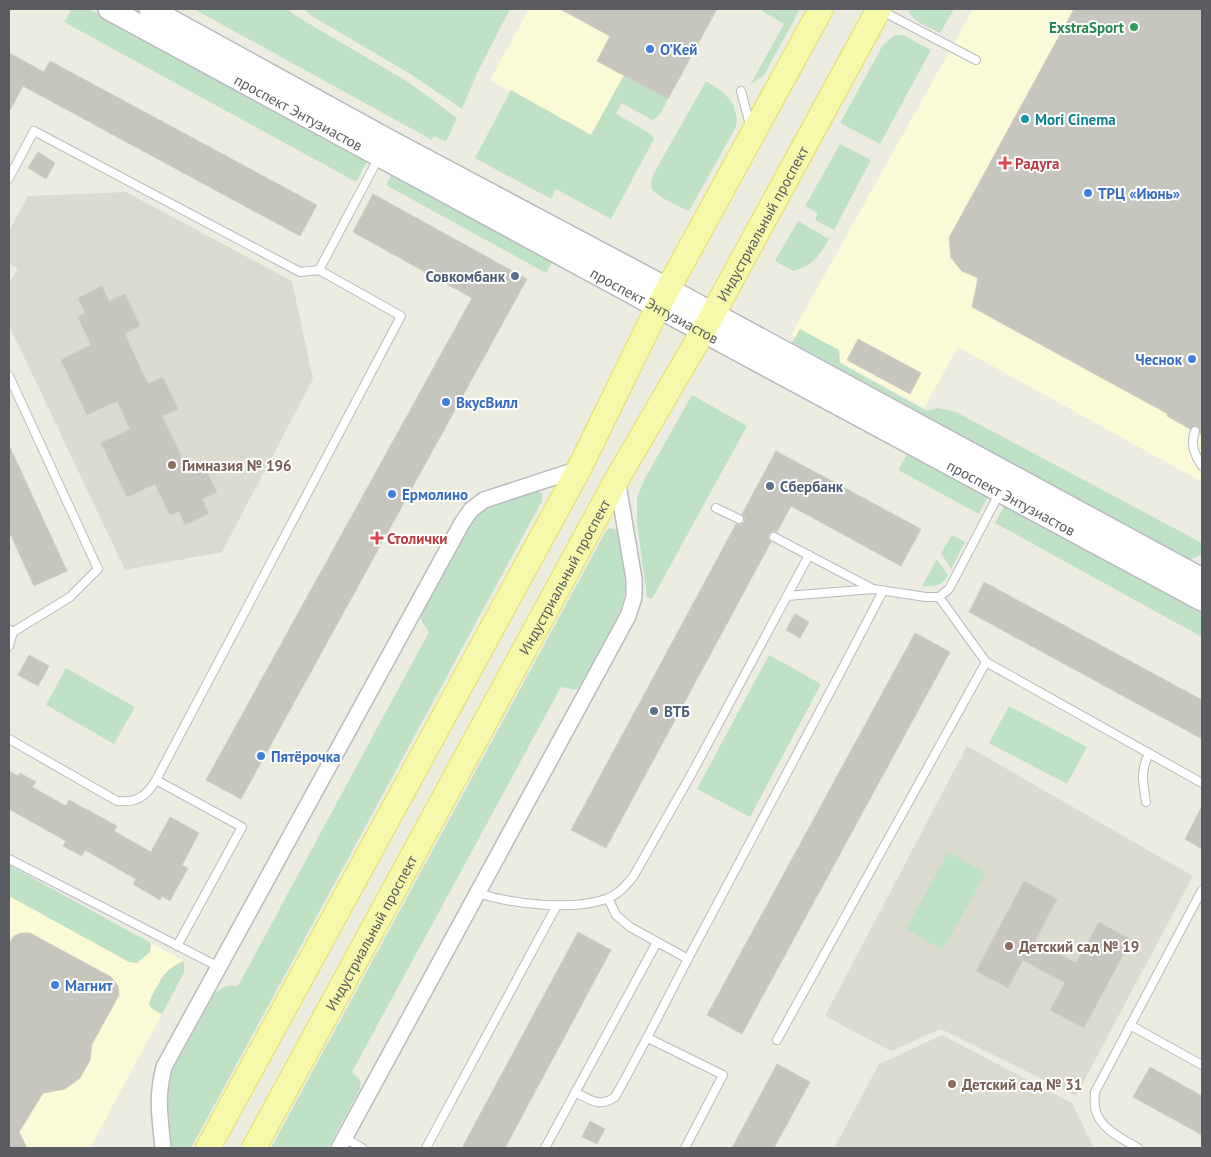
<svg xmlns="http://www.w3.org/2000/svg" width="1211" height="1157" font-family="'PT Sans',sans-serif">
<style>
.commercial{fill:#fbfad7}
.education{fill:#dcdbd0}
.green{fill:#bfe2c6}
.building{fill:#c7c6be;stroke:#d0cec0}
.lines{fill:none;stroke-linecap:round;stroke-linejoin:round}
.lane-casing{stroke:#b9babf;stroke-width:10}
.street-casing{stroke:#b9babf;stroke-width:18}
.secondary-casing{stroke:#b7b9bf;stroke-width:24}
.primary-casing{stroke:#e7dd5f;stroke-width:26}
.lane{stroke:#fff;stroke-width:8}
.street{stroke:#fff;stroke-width:15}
.secondary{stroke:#fff;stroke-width:21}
.primary{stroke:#f6f9a9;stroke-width:24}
.leisure-dot{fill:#2e9e5b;stroke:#fff;stroke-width:2}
.shop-dot{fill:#3f7fe0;stroke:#fff;stroke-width:2}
.culture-dot{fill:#0f9aa8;stroke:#fff;stroke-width:2}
.health-dot{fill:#e0444e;stroke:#fff;stroke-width:2}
.service-dot{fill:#5c6f8a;stroke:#fff;stroke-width:2}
.education-dot{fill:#8d6e63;stroke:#fff;stroke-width:2}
.labels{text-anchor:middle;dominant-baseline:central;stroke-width:4;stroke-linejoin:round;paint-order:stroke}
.leisure-label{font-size:15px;font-weight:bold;fill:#27864d;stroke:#fff;text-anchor:end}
.shop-label{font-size:15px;font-weight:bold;fill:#366cbe;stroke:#fff;text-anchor:start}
.street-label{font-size:15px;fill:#5a5c61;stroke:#fff}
.culture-label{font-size:15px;font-weight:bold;fill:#0d838f;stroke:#fff;text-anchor:start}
.health-label{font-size:15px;font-weight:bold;fill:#be3a42;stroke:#fff;text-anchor:start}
.service-label{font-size:15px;font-weight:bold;fill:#4e5e75;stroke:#fff;text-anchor:start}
.education-label{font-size:15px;font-weight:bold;fill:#785e54;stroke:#fff;text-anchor:start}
</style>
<rect width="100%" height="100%" fill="#ecece1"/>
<path class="commercial" d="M529 9H717L668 99 623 76 591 135 490 80Z
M973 9H1202V482L958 347 924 408 791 335Z
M9 865 184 961V973L90 1148H9Z"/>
<path class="education" d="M126 192 292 281 313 379 222 552 125 570 9 325V283L18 269 9 263V231L28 196Z
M967 746 1193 876 1076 1096 941 1029 891 1051 825 1016Z
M942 1035 1072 1103 1094 1148H834L879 1064Z"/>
<path class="green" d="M72 9H89L367 161 356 182 64 22Z
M194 9H286L308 23 408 82 457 118 446 142 434 136 432 140Z
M303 9H510L477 73 462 109 412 75 312 16Z
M763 9H800L764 75 750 85 784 24 762 11Z
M908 9H954L940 33C930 27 911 22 908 9Z
M895 35H903L931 50 880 144 840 123 883 45Z
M624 75 668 99C664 107 660 117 652 120L622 103 616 114 651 134 654 139 611 219 556 189 551 199 475 158 511 90 591 135Z
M706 81C724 92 740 103 736 127L689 211C680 207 652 195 651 186 651 185 652 178 652 177Z
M840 144 871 160 834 230 815 220 818 213 805 206Z
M391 175 552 262 546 273 386 185Z
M798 221 829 239C818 257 814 265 793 271L775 261Z
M800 329 839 350 840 363 927 411 938 408 956 412 1202 543V554L1189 561 792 343Z
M692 395 747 426 652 599 647 597 637 523V497L645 478Z
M908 453 988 496 979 514 898 470Z
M533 491 542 493V501L191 1148H172L168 1104 169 1087 172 1071 215 993C223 986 228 985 238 986L429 632 421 620V613L469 527C486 502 506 500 533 491Z
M1005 505 1202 613V637L995 523Z
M610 528 617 530 618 535C621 552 625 570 625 588 625 615 594 661 581 686L575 690 561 687 352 1072 358 1077 361 1082 360 1089 328 1148H271L606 531Z
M952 535 965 542 951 569 941 553Z
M937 559 948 575C942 587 934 586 922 586Z
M769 655 821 684 750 817 697 789Z
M66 668 135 707 114 744 46 705Z
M1009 706 1087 747 1067 784 989 743Z
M948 852 986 873 943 950 906 929Z
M9 865 151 943 150 952 137 963 129 962 9 896Z
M184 961V973L162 1014C158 1012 150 1009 149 1004 149 1000 161 979 164 975 169 969 177 963 184 961Z"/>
<path class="building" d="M560 9H717L668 99 597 61 610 36Z
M1074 9H1202V435L1200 434V429L1197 426H1193L1190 429 1167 416 1168 414 972 307 978 278 962 271 951 258 949 238Z
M9 53 44 72 50 61 317 205 300 236 23 86 9 112Z
M38 152 55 163 46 179 28 168Z
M373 194 527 279 241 799 206 780 472 298 353 232Z
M102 286 109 301 125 294 140 326 125 333 131 348 148 384 163 377 178 409 162 416 187 468 202 462 217 492 202 499 209 513 185 525 179 511 170 515 155 484 127 497 101 443 130 429 117 401 87 415 61 360 91 345 78 317 85 313 78 298Z
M858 339 921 373 910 394 847 360Z
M9 445 67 571 34 586 9 531Z
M776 451 921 529 901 566 791 506 777 532 773 531 769 534 768 538 771 542 606 848 571 830 736 524 740 525 744 522 745 518 742 514Z
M984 582 1202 700V739L969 612Z
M795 614 809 622 800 638 786 630Z
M915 633 950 652 742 1034 707 1015Z
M29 655 49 666 38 686 18 675Z
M9 771 18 776 20 773 36 782 32 787 66 806 69 800 117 826 114 831 151 852 170 817 199 833 182 865 188 868 170 901 162 896 160 900 133 884 136 879 85 850 82 856 63 846 66 841 9 809Z
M1202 806V849L1185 839Z
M1024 881 1057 899 1035 941 1076 963 1099 922 1131 940 1084 1028 1050 1010 1065 983 1023 960 1008 988 976 971Z
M578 932 611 950 505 1148H462Z
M21 933H30L111 977 118 986 119 995 92 1044 90 1060 80 1078 65 1089 43 1093 19 1132 27 1148H9V944L14 936Z
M777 1064 810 1082 774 1148H732Z
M1150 1067 1202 1096V1135L1133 1097Z
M590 1121 605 1129 597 1144 582 1137Z"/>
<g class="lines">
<defs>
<path id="lane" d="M880 10 976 60
M741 91 750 125
M9 178 34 131 300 272 319 270
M9 376 98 569 70 597 13 632
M1195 431C1190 445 1195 455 1202 466
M716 508 739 519
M774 537 873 589 926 597H939L949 589 1000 492
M787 596 873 589
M939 597 986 662 1202 783
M9 646 13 632 10 630
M9 739 117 801C136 803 146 797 156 780
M1146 802C1143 782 1140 772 1149 753
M9 859 219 967
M477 893C512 904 572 911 606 899 618 895 625 886 633 877L692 773 809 555
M608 898 616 915 630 927 688 959
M177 946 242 827 156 780 401 316 319 270 379 157
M1130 1025 1202 1065
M648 1038 723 1075 685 1148
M777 1040 986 662
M575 1092C591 1100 599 1108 615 1097 642 1049 666 1001 691 953 756 832 820 712 883 591
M345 1138 362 1148
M426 1148 557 905
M545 1148 657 942
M1138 1148C1122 1139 1099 1128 1095 1108 1094 1103 1095 1096 1095 1092L1202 890"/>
<path id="street" d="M163 1148C160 1117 156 1098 164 1067L462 523 471 510 484 500 579 469
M339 1148 628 616 634 597V579L617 479"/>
<g id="secondary">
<path id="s1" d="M109 9 658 307 1202 600"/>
<path d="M150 9 388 140 668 289 1202 579"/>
</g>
<g id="primary">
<path d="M208 1148 579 469 658 307 821 9"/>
<path id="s2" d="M254 1148 617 479 709 321 879 9"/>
</g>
</defs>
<use href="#lane" class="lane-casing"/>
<use href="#street" class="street-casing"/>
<use href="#secondary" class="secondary-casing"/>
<use href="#primary" class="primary-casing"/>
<use href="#lane" class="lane"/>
<use href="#street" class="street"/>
<use href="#secondary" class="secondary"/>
<use href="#primary" class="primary"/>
</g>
<circle class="leisure-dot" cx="1134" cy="27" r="5"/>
<g class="shop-dot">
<circle cx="650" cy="49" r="5"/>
<circle cx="1088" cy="193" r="5"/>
<circle cx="1192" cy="359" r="5"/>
<circle cx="446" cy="402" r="5"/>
<circle cx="392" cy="494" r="5"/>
<circle cx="261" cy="756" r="5"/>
<circle cx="55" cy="985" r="5"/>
</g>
<circle class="culture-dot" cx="1025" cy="119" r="5"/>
<g class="health-dot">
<path d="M1002.5 155.5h5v5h5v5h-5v5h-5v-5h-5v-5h5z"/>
<path d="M374.5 530.5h5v5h5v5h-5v5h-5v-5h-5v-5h5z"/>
</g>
<g class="service-dot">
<circle cx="515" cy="276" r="5"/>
<circle cx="770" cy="486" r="5"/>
<circle cx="654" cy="711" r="5"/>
</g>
<g class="education-dot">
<circle cx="172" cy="465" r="5"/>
<circle cx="1009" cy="946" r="5"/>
<circle cx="952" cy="1084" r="5"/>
</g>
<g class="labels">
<g class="leisure-label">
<text x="1124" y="27">ExstraSport</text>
</g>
<g class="shop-label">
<text x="660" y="49">О’Кей</text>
<text x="1098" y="193">ТРЦ «Июнь»</text>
<text x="1182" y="359" text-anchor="end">Чеснок</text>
<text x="456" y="402">ВкусВилл</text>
<text x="402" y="494">Ермолино</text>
<text x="271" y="756">Пятёрочка</text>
<text x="65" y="985">Магнит</text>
</g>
<g class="street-label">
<text stroke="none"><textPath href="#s1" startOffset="216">проспект Энтузиастов</textPath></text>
<text stroke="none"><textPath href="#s2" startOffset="1055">Индустриальный проспект</textPath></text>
<text stroke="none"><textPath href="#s1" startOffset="621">проспект Энтузиастов</textPath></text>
<text stroke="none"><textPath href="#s1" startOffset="1026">проспект Энтузиастов</textPath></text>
<text stroke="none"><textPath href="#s2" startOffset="650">Индустриальный проспект</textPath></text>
<text stroke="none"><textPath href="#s2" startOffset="245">Индустриальный проспект</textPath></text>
</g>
<g class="culture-label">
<text x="1035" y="119">Mori Cinema</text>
</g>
<g class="health-label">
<text x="1015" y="163">Радуга</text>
<text x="387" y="538">Столички</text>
</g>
<g class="service-label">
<text x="505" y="276" text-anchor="end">Совкомбанк</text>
<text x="780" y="486">Сбербанк</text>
<text x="664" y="711">ВТБ</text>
</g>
<g class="education-label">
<text x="182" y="465">Гимназия № 196</text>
<text x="1019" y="946">Детский сад № 19</text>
<text x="962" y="1084">Детский сад № 31</text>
</g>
</g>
<rect width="1211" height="1157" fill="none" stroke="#5a5c61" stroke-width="20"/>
</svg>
